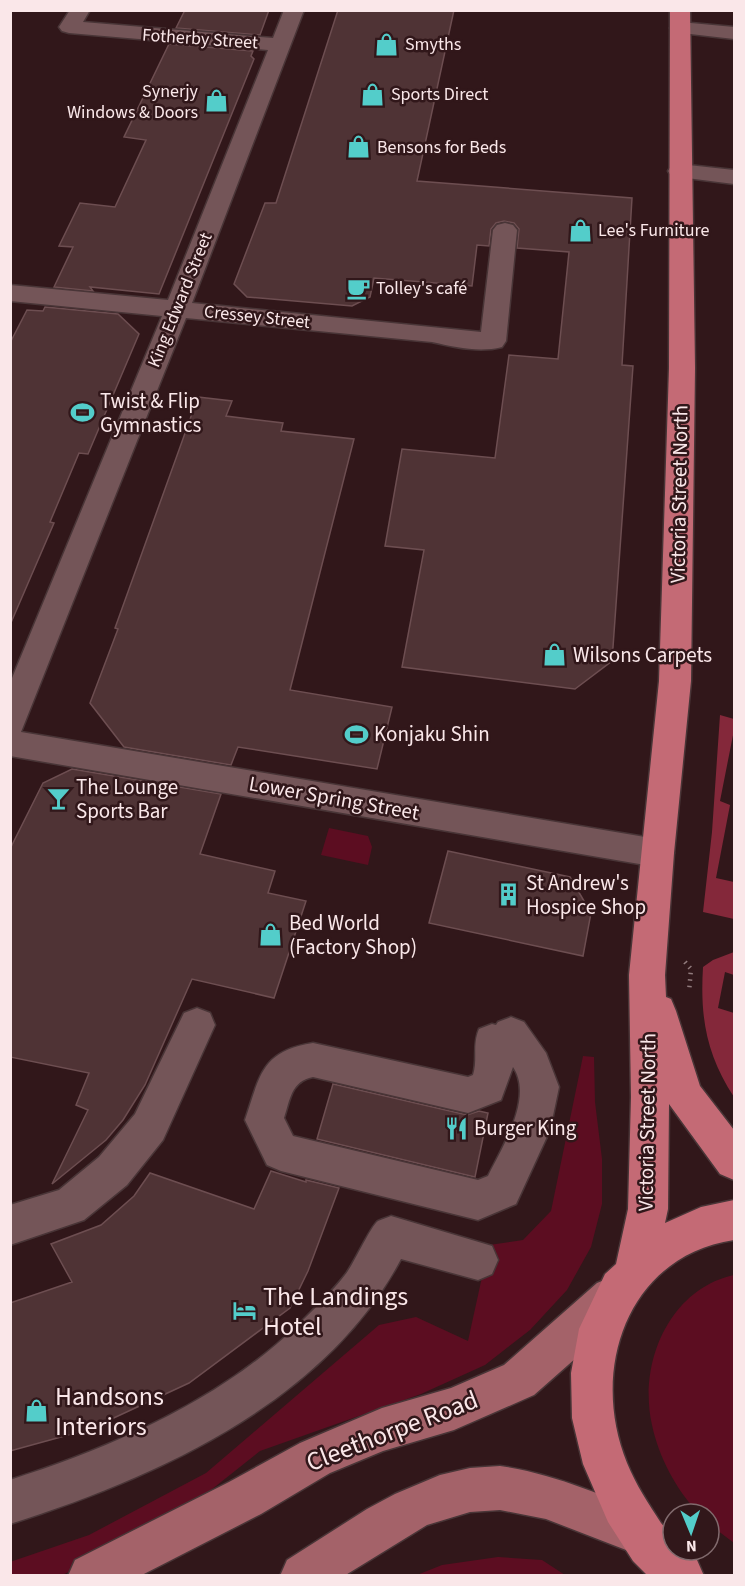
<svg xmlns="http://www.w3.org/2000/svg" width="745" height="1586" font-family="'Source Sans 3',sans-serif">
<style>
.green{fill:#5c0d21}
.forest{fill:#84283a}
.building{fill:#4f3335;stroke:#6d4e51;stroke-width:1.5}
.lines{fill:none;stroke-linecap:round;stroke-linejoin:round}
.minor-casing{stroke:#493537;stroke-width:3}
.major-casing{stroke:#493537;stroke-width:3}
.highway-casing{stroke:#493537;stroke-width:3}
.path{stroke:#917b7d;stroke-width:4.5;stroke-dasharray:1.5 5;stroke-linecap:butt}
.minor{fill:#745558;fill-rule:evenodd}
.major{fill:#a46269;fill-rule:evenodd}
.highway{fill:#c46a75;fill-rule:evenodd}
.labels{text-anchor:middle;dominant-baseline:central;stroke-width:5;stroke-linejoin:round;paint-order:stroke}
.far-street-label{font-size:18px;fill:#fae7e9;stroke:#31171a}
.far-poi-label{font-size:18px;fill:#fae7e9;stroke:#31171a;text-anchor:start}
.poi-label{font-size:21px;fill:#fae7e9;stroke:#31171a;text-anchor:start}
.street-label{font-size:21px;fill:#fae7e9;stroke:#31171a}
.near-poi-label{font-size:26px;fill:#fae7e9;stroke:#31171a;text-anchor:start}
.near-street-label{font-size:26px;fill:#fae7e9;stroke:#31171a}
</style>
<rect width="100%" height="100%" fill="#31171a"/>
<path class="green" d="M329 828 368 836 372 847 368 865 321 855Z
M583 1056 594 1057 595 1102 602 1159V1204L591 1247 567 1290 530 1330 485 1365 421 1394 260 1451 153 1536 62 1575H11L10 1562 89 1535 206 1473 379 1325 416 1317 468 1341 489 1245 523 1240 551 1211Z
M734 1275V1543L709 1524V1514H699C676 1489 659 1458 652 1425 638 1364 669 1289 734 1275Z
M498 1557 542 1560 565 1575H417L442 1565Z"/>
<path class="forest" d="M720 715 734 719V730L720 801 730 805 716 878 734 882V919L703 912 712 832Z
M734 952V975L725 972 718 1008 734 1013V1097C706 1054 700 1017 703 967L713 960Z"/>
<path class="building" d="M185 10H269L260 35 176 28Z
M338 10H454L417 181 632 198 622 365 633 366 612 661 575 689 402 667 424 550 385 546 402 449 495 458 509 355 558 359 569 252 517 248 519 229 514 223 504 221 496 223 491 229 489 246 477 245 472 286 374 278 370 297 352 306 247 297 234 284 265 203H276Z
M169 44 253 51 251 56 254 59 159 294 90 287 93 291 54 287 73 247 59 246 80 203 115 207 146 140 124 137Z
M45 307 118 314 139 334 88 454 79 453 50 522 54 523 10 625V343L27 310 43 311Z
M198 397 232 401 226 416 283 423 281 431 354 439 290 690 392 707 377 769 238 747 231 765 124 747 90 703 118 629 115 628Z
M72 769 221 794 200 854 275 871 268 893 306 901 274 998 192 979 145 1085 123 1120 106 1140 52 1184 88 1110 76 1105 89 1073 10 1057V849L43 783Z
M448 851 570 877 591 913 583 956 429 923Z
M333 1084 467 1115 479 1111 488 1113 475 1177 317 1139Z
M271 1171 306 1182V1180L339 1188 308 1271 290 1308 189 1383 90 1429 10 1451V1303L72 1282 51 1244 101 1225 134 1196 150 1173 254 1209Z"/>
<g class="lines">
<defs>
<path id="minor" d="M70 10H90L83 22 273 38 284 10H304L192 303 481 332 493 230 497 225 505 223 513 225 517 230 506 341 502 347C479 353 455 347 432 342L186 318 21 732 657 839 669 843 674 853 669 863 657 867 10 756V683L162 316 10 301V285L168 300 268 50 69 33 62 31 59 27Z
M680 22 734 27V39L673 32 670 28 673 24Z
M679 164 734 170V184L671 176 668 171 671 166Z
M197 1008 210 1013 215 1025 163 1140 127 1185 84 1220 10 1245V1205L59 1190 99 1157 135 1114 184 1013Z
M511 1017 524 1022 546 1053 559 1087 550 1130 516 1204 478 1220 281 1171 267 1165 245 1120C260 1076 261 1051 313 1043L468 1077 473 1075C478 1059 472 1045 479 1029L492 1024 496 1025 498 1022ZM513 1067C534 1097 502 1148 488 1176L478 1180 293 1136 284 1118C290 1100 291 1081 313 1077L468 1113 501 1100Z
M391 1216 492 1246 498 1260 492 1274 478 1280 401 1259C325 1402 158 1477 10 1524V1480C113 1447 219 1401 298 1325 314 1309 331 1293 345 1275 354 1264 370 1227 378 1221 382 1219 387 1218 391 1216Z"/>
<path id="major" d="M612 1277 627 1283 633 1298 627 1313 534 1395 454 1430 383 1451 330 1473 261 1514 140 1576H68L75 1560 229 1482 300 1443 382 1408 451 1388 504 1365 597 1283Z
M500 1466C555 1474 604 1496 655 1517L661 1533 655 1549 639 1555 546 1519 500 1510 470 1512 427 1525 344 1576H280L287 1560 367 1509 395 1494 440 1475 470 1468Z"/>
<path id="highway" d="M670 10H690L695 368 691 681 674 853 665 975 666 997 671 999 676 1011 700 1086 734 1130V1180L720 1174 669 1104 668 1209 665 1223 701 1207 734 1200V1240C627 1256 589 1370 627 1463 636 1485 648 1503 661 1523 664 1527 671 1532 673 1536 674 1539 673 1547 673 1550H687L697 1560 704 1576H648L633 1561 608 1522 583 1464 572 1418 571 1373 579 1329 605 1274 616 1264 628 1209 631 1097 629 975 659 681 669 368Z"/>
</defs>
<use href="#minor" class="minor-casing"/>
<use href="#major" class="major-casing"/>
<use href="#highway" class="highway-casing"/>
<path class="path" d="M685 962 691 969 689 992"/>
<use href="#minor" class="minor"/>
<use href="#major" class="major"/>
<use href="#highway" class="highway"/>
</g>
<defs>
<symbol id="shop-bare" viewBox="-9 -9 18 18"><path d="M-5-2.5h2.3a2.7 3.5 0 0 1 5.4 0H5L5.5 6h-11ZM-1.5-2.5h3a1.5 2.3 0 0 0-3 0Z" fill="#53cdca" stroke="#31171a" stroke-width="2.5" paint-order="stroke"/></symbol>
<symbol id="cafe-bare" viewBox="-9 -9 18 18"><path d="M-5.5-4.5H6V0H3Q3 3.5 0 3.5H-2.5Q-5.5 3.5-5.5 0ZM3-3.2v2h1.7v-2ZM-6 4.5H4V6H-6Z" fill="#53cdca" stroke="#31171a" stroke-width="2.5" paint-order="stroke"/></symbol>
<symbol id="stadium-bare" viewBox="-9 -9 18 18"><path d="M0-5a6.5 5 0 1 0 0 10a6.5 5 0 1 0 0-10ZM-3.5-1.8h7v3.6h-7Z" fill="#53cdca" stroke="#31171a" stroke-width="2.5" paint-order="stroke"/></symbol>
<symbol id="bar-bare" viewBox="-9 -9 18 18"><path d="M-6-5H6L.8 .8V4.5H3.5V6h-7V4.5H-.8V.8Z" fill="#53cdca" stroke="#31171a" stroke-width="2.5" paint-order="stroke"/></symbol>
<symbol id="building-bare" viewBox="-9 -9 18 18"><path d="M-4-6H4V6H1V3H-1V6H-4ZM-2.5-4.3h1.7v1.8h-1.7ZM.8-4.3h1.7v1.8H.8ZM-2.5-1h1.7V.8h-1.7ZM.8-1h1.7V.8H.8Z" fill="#53cdca" stroke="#31171a" stroke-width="2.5" paint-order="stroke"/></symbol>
<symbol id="restaurant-bare" viewBox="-9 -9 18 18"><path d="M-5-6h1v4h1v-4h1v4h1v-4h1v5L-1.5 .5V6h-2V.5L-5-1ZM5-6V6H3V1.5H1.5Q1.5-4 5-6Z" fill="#53cdca" stroke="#31171a" stroke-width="2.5" paint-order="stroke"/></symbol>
<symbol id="hotel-bare" viewBox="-9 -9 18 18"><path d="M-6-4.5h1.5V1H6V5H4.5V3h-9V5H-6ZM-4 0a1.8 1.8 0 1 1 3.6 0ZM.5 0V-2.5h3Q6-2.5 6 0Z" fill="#53cdca" stroke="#31171a" stroke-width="2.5" paint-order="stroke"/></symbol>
</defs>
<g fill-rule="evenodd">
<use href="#shop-bare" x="370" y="28" width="33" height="33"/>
<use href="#shop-bare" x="356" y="78" width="33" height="33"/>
<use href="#shop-bare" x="200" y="84" width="33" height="33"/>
<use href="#shop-bare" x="342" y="130" width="33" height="33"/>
<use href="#shop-bare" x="564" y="214" width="33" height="33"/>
<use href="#cafe-bare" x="342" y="272" width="33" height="33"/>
<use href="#stadium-bare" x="66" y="396" width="33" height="33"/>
<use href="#shop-bare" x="538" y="638" width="33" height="33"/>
<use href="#stadium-bare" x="340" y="718" width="33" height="33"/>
<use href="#bar-bare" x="42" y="782" width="33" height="33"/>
<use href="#building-bare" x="492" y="878" width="33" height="33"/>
<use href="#shop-bare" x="254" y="918" width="33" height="33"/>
<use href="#restaurant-bare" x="440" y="1112" width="33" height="33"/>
<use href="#hotel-bare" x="228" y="1294" width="33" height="33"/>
<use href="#shop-bare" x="20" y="1394" width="33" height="33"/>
</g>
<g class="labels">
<g class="far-street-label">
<text transform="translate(200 39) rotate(4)">Fotherby Street</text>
<text transform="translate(180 300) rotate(-68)">King Edward Street</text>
<text transform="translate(257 317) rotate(6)">Cressey Street</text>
</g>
<g class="far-poi-label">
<text x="405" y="44">Smyths</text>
<text x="198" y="91" text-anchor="end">Synerjy<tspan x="198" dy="21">Windows &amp; Doors</tspan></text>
<text x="391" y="94">Sports Direct</text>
<text x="377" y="147">Bensons for Beds</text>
<text x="598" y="230">Lee's Furniture</text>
<text x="376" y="288">Tolley's café</text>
</g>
<g class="poi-label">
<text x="100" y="401">Twist &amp; Flip<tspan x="100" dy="24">Gymnastics</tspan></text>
<text x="573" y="655">Wilsons Carpets</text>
<text x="374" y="734">Konjaku Shin</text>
<text x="76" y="787">The Lounge<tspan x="76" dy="24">Sports Bar</tspan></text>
<text x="526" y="883">St Andrew's<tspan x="526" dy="24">Hospice Shop</tspan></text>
<text x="289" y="923">Bed World<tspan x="289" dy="24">(Factory Shop)</tspan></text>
<text x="474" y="1128">Burger King</text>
</g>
<g class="street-label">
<text transform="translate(679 494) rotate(-89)">Victoria Street North</text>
<text transform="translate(334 798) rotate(10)">Lower Spring Street</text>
<text transform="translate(647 1122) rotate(-89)">Victoria Street North</text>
</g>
<g class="near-poi-label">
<text x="263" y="1296">The Landings<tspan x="263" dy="30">Hotel</tspan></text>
<text x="55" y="1396">Handsons<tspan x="55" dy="30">Interiors</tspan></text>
</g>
<g class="near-street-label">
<text transform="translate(392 1431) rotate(-21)">Cleethorpe Road</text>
</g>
</g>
<rect width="745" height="1586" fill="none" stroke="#fae7e9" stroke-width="24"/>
<g transform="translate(691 1532) rotate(178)"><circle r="28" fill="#31171a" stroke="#816a6d" stroke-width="1.5"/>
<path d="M0-4.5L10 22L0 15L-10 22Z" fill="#53cdca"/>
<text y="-9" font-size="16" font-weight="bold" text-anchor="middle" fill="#fae7e9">N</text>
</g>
</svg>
